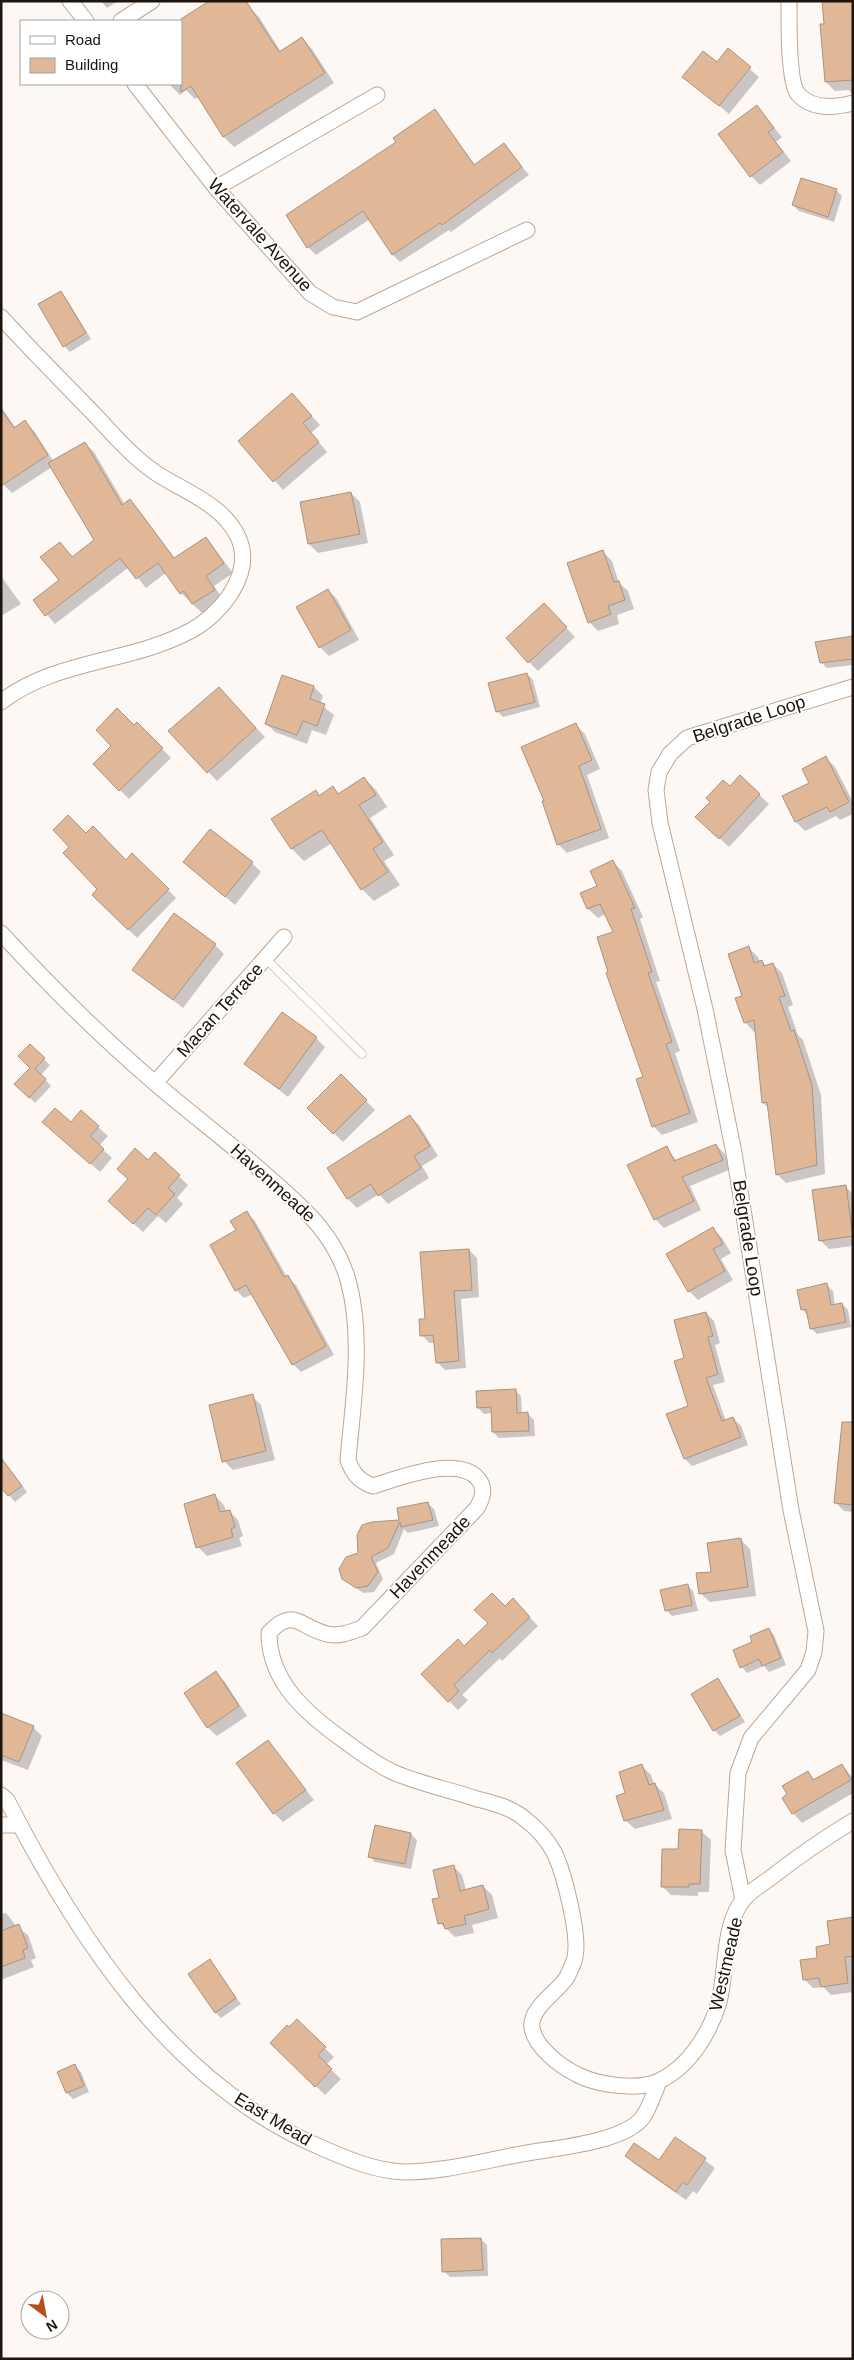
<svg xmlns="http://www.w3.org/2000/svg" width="854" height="2360" font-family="Arial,sans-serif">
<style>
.shadow{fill:#0003}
.building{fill:#e0b898;stroke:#a9927f}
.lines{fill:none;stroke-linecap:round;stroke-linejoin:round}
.service-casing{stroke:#bea693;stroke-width:9}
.minor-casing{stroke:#bea693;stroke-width:17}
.service{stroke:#fff;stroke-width:8}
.minor{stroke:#fff;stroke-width:15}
.labels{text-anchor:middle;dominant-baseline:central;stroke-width:4;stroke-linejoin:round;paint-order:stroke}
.street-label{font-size:18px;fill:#1d140d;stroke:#fff}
</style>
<rect width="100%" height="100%" fill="#fef8f4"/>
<path class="shadow" d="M101 1H118L107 8Z
M211 1 248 6 259 17 281 52 302 39 312 49 334 83 234 147 224 137 199 97 195 99 186 90 180 95 169 84H181L180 21Z
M853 1V96L849 90 835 91 826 82 825 25Z
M728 50 759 77 729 114 684 77 717 64Z
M757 107 782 137 776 142 791 161 760 185 751 176Z
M435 111 476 166 504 145 529 175 451 232 449 230 400 262 392 254 370 219 316 255 308 247 398 142Z
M836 190 842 196 834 222 799 211 793 205Z
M60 292 66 298 91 339 70 352 64 346Z
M301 404 320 425 311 433 327 452 283 490 239 441Z
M1 407 16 428 25 422 34 431 54 462 84 443 94 452 125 505 130 501 139 510 175 559 206 538 233 573 214 586 223 599 202 613 181 593 167 572 146 588 129 567 55 624 35 601 60 581V543L73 557 96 540 52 467 12 493 3 484Z
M351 493 360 502 368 543 318 553 309 544Z
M603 552 612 561 619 583 628 591 634 609 617 615 619 624 598 631 589 622Z
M1 576 21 604 1 616Z
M328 590 337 599 359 640 329 656 320 647Z
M553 614 575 637 538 671 529 662Z
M853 637V665L827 668 821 662Z
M527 674 533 680 540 707 503 717 497 711Z
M283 676 314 687 323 696 320 704 334 715 326 735 312 730 307 744 275 732 266 723Z
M228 698 265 737 217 781 170 731Z
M137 723 171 758 129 799 94 764Z
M576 725 585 734 600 769 587 775 609 838 567 853 558 844 545 801Z
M826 758 835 767 853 802V814L840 820 836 816 805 831 796 822 784 797 810 783Z
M740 777 769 804 729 847 706 826 711 802Z
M364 778 376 790 387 807 370 818 394 855 384 861 400 885 374 901 362 889 332 843 304 861 292 849 273 819 316 792 320 796 333 788 339 794Z
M133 855 176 898 137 938 94 895Z
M184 862 252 863 261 872 235 905Z
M613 862 622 871 643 917 640 919 660 981 656 982 680 1051 675 1053 698 1122 662 1135 653 1126 614 933 606 914 598 918 588 909 582 894 598 887Z
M215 945 224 954 183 1008 134 970Z
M749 948 758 957 760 962H762L766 966 773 964 782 973 793 1005 788 1007 798 1035 803 1040 821 1095 825 1174 786 1183 777 1174 769 1108 763 1103 756 1031 754 1032 745 1022 744 996Z
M316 1038 325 1047 288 1097 246 1064Z
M30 1046 50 1065 41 1075 51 1086 35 1103 16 1084 32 1068Z
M341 1075 375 1110 343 1142 308 1108Z
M82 1112 108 1136 99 1146 112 1158 100 1172 53 1131 71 1124Z
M410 1116 419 1125 438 1156 422 1166 429 1178 388 1204 379 1194 357 1208 348 1199 329 1168Z
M716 1145 725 1154 731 1169 690 1186 701 1210 664 1228 655 1219 666 1147 677 1161Z
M155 1154 188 1185 177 1198 183 1204 166 1223 158 1216 143 1232 118 1210 129 1179Z
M846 1187 853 1194V1246L829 1249 820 1240Z
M247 1213 255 1221 287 1277 296 1285 334 1355 301 1372 293 1364 253 1294 244 1298 236 1290 237 1231Z
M713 1229 722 1238 731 1253 721 1259 733 1280 698 1300 689 1291Z
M469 1250 477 1258 479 1297 461 1299 466 1368 445 1370 437 1362 435 1343H429L422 1335 426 1320Z
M827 1285 833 1291 835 1306 842 1304 848 1310 851 1327 817 1334 811 1328 808 1316 802 1309Z
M706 1313 714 1321 720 1343 715 1345 725 1382 713 1385 726 1421 733 1418 741 1426 748 1445 692 1466 685 1459 689 1406 686 1359Z
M515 1390 521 1396 522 1414H528L534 1420 535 1436 499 1438 493 1432 492 1413 484 1414 478 1408Z
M252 1396 261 1405 275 1460 233 1470 224 1461Z
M853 1437V1512L844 1511 835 1502Z
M1 1457 27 1492 15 1502 1 1486Z
M215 1496 224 1505 226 1512 229 1511 238 1520 243 1536 239 1538 242 1546 207 1556 198 1547Z
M427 1503 434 1509 439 1526 408 1533 404 1529 394 1554 376 1563 383 1579 374 1592 363 1593 343 1578 359 1554 401 1521Z
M741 1540 750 1549 756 1596 710 1602 700 1593 712 1573Z
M687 1585 693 1591 698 1611 672 1616 666 1610Z
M513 1600 538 1626 502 1661 500 1658 462 1695 468 1700 458 1710 422 1674 465 1647Z
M768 1629 774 1635 786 1665 769 1672 764 1666 747 1673 742 1667 754 1642Z
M216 1673 225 1682 247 1716 217 1736 207 1727Z
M717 1680 723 1686 745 1722 720 1736 714 1730Z
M1 1714 33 1727 42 1736 28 1770 1 1760Z
M268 1741 314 1800 283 1822 274 1813Z
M842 1765 853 1778V1793L802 1823 793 1813 808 1773 815 1780Z
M642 1766 651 1775 654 1784 664 1793 672 1819 635 1829 625 1820Z
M376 1827 411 1834 417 1840 411 1869 375 1862 369 1856Z
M701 1831 711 1840 709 1892H698V1896L671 1895 662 1886 679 1850Z
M453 1866 462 1875 466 1890 483 1886 492 1895 498 1918 472 1925 474 1933 455 1937 440 1923 441 1899Z
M6 1913 17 1927 28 1935 36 1958 31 1960 34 1967 1 1980V1914Z
M853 1919V1992L831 1995 823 1987 813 1988 804 1979Z
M210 1961 241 2004 221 2018 215 2012Z
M297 2021 334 2057 326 2065 341 2079 325 2095 272 2043Z
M75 2066 81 2072 89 2092 73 2099 67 2093 59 2073Z
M676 2138 715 2168 697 2194 693 2191 686 2200 636 2165 627 2156 659 2162Z
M481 2239 487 2245 488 2276 450 2277 444 2271Z"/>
<path class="building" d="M209 1H246L279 52 302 37 325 73 223 137 191 86 181 92V19Z
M822 1H853V80L825 82 820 24H824Z
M728 48 751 67 719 106 682 77 703 51 717 62Z
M757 105 774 128 768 132 783 152 750 177 718 134Z
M435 109 474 165 504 143 522 167 442 225 440 223 392 255 363 211 307 248 286 215 396 142 393 138Z
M801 178 837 189 828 217 792 205Z
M61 291 86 333 63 347 38 304Z
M292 393 312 416 303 423 319 442 273 482 238 441Z
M1 409 14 428 25 420 48 455 1 486Z
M85 442 122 505 130 499 174 558 206 537 224 563 206 576 215 590 192 604 184 591 180 594 158 563 136 579 120 558 45 616 33 600 59 580 40 557 60 542 72 557 94 540 48 463Z
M351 492 360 534 308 544 300 502Z
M603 550 614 582 619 581 625 600 608 606 611 614 588 623 567 563Z
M328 589 351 630 319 648 296 607Z
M544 603 567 627 528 663 506 638Z
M853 636V659L820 663 815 642Z
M527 673 535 702 496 712 488 683Z
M282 675 314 686 310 699 325 704 317 726 303 721 297 735 265 724Z
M219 687 256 728 207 773 168 731Z
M117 708 134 725 137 722 163 748 119 791 93 764 111 746 96 730Z
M576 723 592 760 579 766 601 829 557 845 542 801H544L521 747Z
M826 756 849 802 830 812 827 807 795 822 782 796 809 783 802 769Z
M740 775 760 794 719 839 695 817 710 802 706 798 723 780 730 786Z
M364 777 376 795 359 805 383 842 373 849 388 872 361 890 322 830 291 849 271 819 316 790 319 796 333 786 338 794Z
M68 815 86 833 93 826 126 860 132 853 169 889 128 930 92 895 97 889 63 853 69 847 53 830Z
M210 829 253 862 225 897 183 862Z
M613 860 635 908 631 909 652 972 648 973 672 1042 666 1044 690 1113 652 1127 636 1079 643 1077 606 973 608 972 597 937 613 932 600 904 587 909 580 893 597 886 590 871Z
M174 913 216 944 173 1000 132 970Z
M749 946 754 963 762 960 764 966 773 963 785 996 779 997 791 1031 794 1030 812 1085 817 1165 776 1175 767 1102 762 1103 754 1020 744 1023 735 998 742 996 728 954Z
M282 1012 317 1037 279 1089 244 1064Z
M30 1044 45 1058 35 1069 46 1079 29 1098 14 1084 30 1068 18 1056Z
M341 1074 367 1100 333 1134 307 1108Z
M55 1108 71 1122 81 1110 99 1126 90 1136 104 1149 90 1164 42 1122Z
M410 1115 430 1146 414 1156 421 1168 378 1196 371 1184 347 1199 327 1168Z
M716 1144 723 1160 682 1177 694 1201 654 1220 627 1165 667 1146 674 1161Z
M135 1148 148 1160 155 1152 180 1175 168 1188 175 1194 156 1215 148 1208 133 1224 108 1201 128 1179 117 1169Z
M846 1185 853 1236 819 1241 812 1190Z
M247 1211 284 1277 288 1275 326 1346 292 1365 246 1285 235 1291 210 1245 236 1230 230 1221Z
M713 1227 723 1244 713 1249 725 1271 688 1292 666 1254Z
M469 1249 472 1290 454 1291 459 1361 436 1363 433 1335 420 1336 419 1319H425L420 1252Z
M827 1283 831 1305 842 1303 846 1322 810 1329 806 1309 801 1310 797 1290Z
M706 1312 713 1336 708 1337 718 1374 706 1378 722 1421 733 1417 741 1437 684 1459 666 1414 688 1406 674 1361 684 1358 674 1320Z
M516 1389 517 1413 528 1412 529 1431 492 1432 491 1407 477 1408 476 1391Z
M253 1394 266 1451 222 1462 209 1405Z
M842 1422H853V1505L834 1503Z
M1 1458 22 1486 8 1496 1 1488Z
M215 1494 220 1512 230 1510 235 1527 231 1529 233 1537 196 1548 184 1504Z
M428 1502 433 1520 401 1527 400 1522 388 1548 371 1557 378 1572 368 1586 356 1588 342 1579 339 1569 346 1557 358 1553 357 1535 362 1525 372 1522 399 1520 397 1508Z
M741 1538 748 1587 699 1594 696 1573 711 1572 707 1543Z
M688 1584 692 1605 665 1611 660 1590Z
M492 1593 505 1606 513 1598 530 1617 492 1653 490 1650 454 1685 459 1691 448 1702 421 1674 458 1639 464 1646 488 1623 474 1610Z
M769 1628 781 1658 762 1666 759 1659 740 1668 733 1650 752 1642 750 1636Z
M216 1671 239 1706 207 1728 184 1693Z
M718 1678 740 1716 713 1731 691 1694Z
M1 1713 34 1726 19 1762 1 1755Z
M268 1740 306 1790 273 1814 236 1763Z
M642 1764 649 1785 655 1783 664 1810 624 1821 616 1796 625 1793 619 1772Z
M842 1764 851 1780 792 1814 782 1798 787 1794 782 1786 808 1771 813 1780Z
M375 1825 411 1833 405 1864 368 1857Z
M679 1829 702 1830 700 1884H689V1887H661L662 1849H678Z
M454 1865 460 1891 483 1885 489 1909 464 1916 466 1924 445 1929 443 1923 438 1924 432 1899 439 1898 433 1870Z
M853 1917V1956L845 1957 848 1983 821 1987 819 1978 803 1980 800 1960 817 1958 816 1947 830 1944 827 1921Z
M19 1924 28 1948 23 1950 25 1958 1 1967V1931Z
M210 1959 236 1998 215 2013 188 1974Z
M297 2019 326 2047 318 2055 332 2069 315 2087 270 2043 287 2025 289 2027Z
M75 2064 84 2086 66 2093 57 2072Z
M675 2137 706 2158 687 2185 683 2182 676 2192 625 2156 634 2143 659 2160Z
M481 2238 483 2270 442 2272 441 2239Z"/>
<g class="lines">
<defs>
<path id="service" d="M266 959 362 1054"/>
<path id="minor" d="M70 1 86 21
M789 1C789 19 788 82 798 94 812 110 834 108 853 103
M121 21 152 1
M135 84 216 188 310 293 333 307 357 312 527 230
M216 188 377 95
M1 317C31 350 62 381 93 413 113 434 131 456 156 473 183 491 223 504 238 537 255 573 221 614 192 630 132 663 56 659 1 702
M1 933C49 985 101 1037 155 1083 191 1114 230 1143 266 1175 301 1206 334 1232 348 1280 364 1338 353 1401 348 1460 353 1474 359 1481 373 1486 399 1478 460 1454 479 1480 486 1489 482 1499 477 1508L362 1628C351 1632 339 1637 327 1634 301 1628 293 1606 269 1633 269 1683 308 1715 346 1742 362 1754 377 1765 395 1773 421 1784 451 1790 477 1799 494 1803 513 1808 526 1820 537 1828 547 1840 554 1852 564 1873 580 1935 575 1957 574 1963 570 1971 567 1977 558 1992 529 2008 532 2028 535 2047 560 2066 576 2074 596 2085 638 2091 659 2081 689 2067 710 2033 719 2002 727 1972 722 1924 744 1899 750 1891 761 1885 769 1879 796 1858 823 1839 853 1821
M155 1083 284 937
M1 1795 7 1800C78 1939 173 2085 322 2148 347 2159 376 2171 404 2172 445 2172 486 2160 527 2153 556 2148 625 2142 643 2117 650 2107 654 2093 659 2082
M1 1825H19
M743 1900 733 1850 738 1773 751 1738 808 1670 814 1652 816 1631 791 1510 734 1153 705 1009 660 823 656 790 659 772 670 754 687 738 853 687"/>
</defs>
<use href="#service" class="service-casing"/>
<use href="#minor" class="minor-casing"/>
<use href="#service" class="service"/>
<use href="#minor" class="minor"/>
</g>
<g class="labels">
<g class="street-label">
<text transform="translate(260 235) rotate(48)">Watervale Avenue</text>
<text transform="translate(749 719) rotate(-18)">Belgrade Loop</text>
<text transform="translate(220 1010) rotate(-48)">Macan Terrace</text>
<text transform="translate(273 1183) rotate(42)">Havenmeade</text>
<text transform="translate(748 1238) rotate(81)">Belgrade Loop</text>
<text transform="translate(430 1557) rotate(-46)">Havenmeade</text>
<text transform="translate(726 1964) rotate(-77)">Westmeade</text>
<text transform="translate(273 2119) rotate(31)">East Mead</text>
</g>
</g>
<rect width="854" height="2360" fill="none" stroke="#1d140d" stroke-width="5"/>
<rect x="20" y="20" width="162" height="65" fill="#ffffff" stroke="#a5a19e"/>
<rect x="30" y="36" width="25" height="8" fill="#ffffff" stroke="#a5a19e"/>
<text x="65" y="45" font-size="15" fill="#1d140d">Road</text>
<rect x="30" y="58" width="25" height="15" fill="#e0b898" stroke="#a5a19e"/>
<text x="65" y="70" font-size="15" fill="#1d140d">Building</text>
<g transform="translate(45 2315) rotate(148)"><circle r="24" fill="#ffffff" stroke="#a5a19e"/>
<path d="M0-4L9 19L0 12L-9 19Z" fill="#b5511e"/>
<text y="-8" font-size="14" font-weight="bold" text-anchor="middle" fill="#1d140d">N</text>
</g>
</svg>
